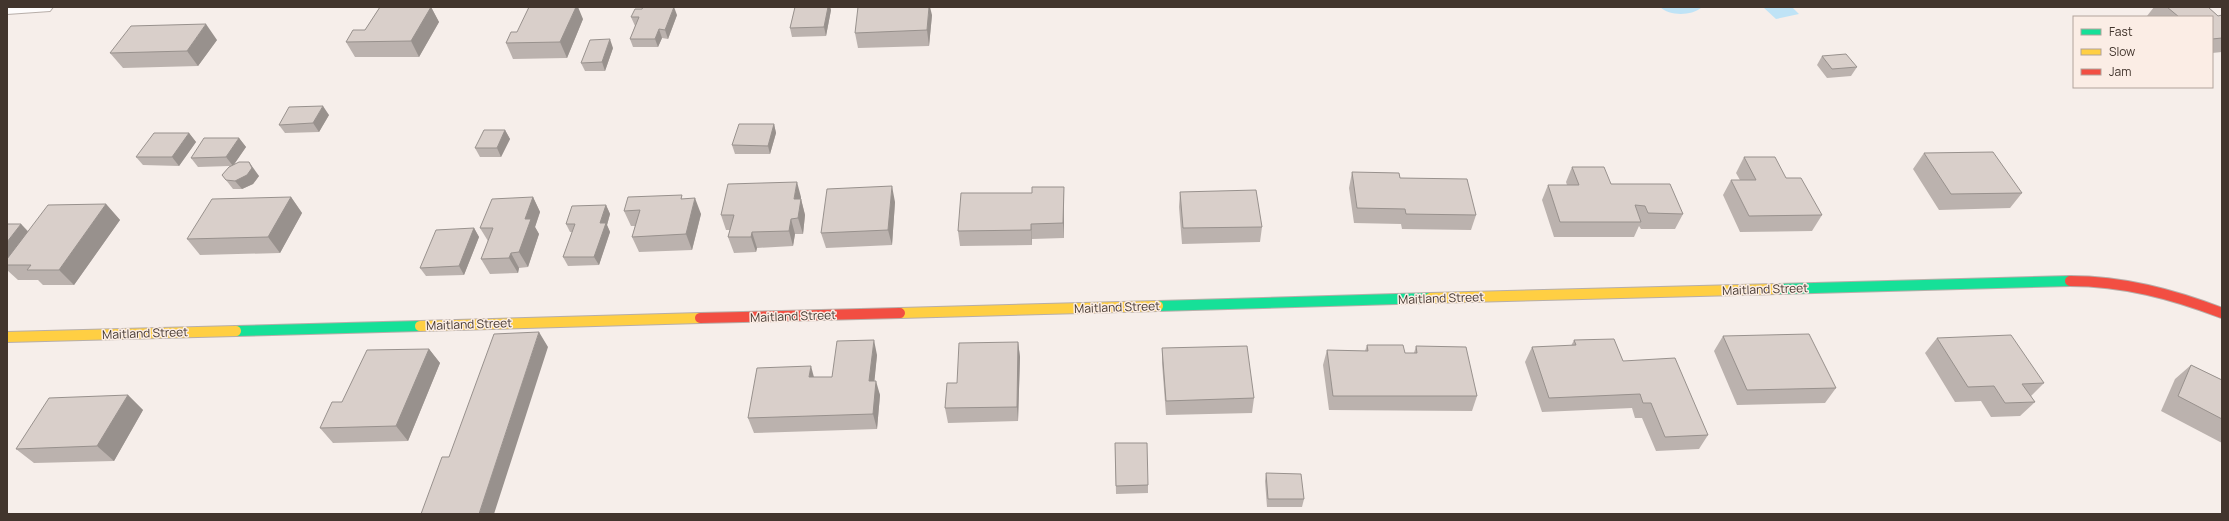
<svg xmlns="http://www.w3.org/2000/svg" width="2229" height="521" font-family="Manrope,sans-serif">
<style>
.water{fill:#bfe3f6}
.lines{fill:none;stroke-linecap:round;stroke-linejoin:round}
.street-casing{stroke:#b7aea9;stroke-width:2}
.fast-casing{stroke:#b7aea9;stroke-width:12}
.slow-casing{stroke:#b7aea9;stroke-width:12}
.jam-casing{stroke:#b7aea9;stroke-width:12}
.street{fill:#fefcfc;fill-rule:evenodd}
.fast{stroke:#16e098;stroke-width:10}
.slow{stroke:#ffcf43;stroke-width:10}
.jam{stroke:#f24e42;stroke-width:10}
.wall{fill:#bbb2ae}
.shaded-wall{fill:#98918d}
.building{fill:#d9cfca;stroke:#98918d}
.labels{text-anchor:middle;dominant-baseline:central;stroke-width:3;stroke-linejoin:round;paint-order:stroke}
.street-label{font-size:12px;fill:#42352d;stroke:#fbede5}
</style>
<rect width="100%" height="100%" fill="#f6eeea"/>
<path class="water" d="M1660 7H1701V8C1691 16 1669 16 1660 7Z
M1763 7H1792L1799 14 1776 19Z"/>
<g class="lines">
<defs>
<path id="street" d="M7 7H53L50 11 7 14Z"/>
<path id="fast" d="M1777 289 2070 281
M1158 306 1430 298
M236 331 420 326"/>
<path id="slow" d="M1430 298 1777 289
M900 313 1158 306
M420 326 700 318
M7 337 236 331"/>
<path id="jam" d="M2070 281C2123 281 2172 294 2222 313
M700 318 900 313"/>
</defs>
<use href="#street" class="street-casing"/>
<use href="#fast" class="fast-casing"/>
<use href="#slow" class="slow-casing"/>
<use href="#jam" class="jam-casing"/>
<use href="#street" class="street"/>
<use href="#fast" class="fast"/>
<use href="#slow" class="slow"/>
<use href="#jam" class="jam"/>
</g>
<path class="wall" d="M380 7H431L439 22 419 57H355L346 42 365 30Z
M795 7H830L831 10 826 36 792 37 790 28Z
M2154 7H2208L2218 16 2222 15V52L2212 53V17H2149L2147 16Z
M677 15 668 39 662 38 658 47H633L630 39 635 26 631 17Z
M932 15 929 46 858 48 855 33Z
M583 19 567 58 513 59 506 43 517 32Z
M217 40 198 66 123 68 110 53Z
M613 48 605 71H585L581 63Z
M1822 56 1857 67 1851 76 1827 78 1817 65Z
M329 115 319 132 285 133 279 125Z
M774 124 776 133 770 154H735L732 145Z
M505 130 510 139 501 157H480L475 148Z
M189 133 196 142 179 166 143 165 136 157Z
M239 138 246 147 234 164 259 176 253 184 242 189H233L222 175 230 166 198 167 191 158Z
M1924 153 2022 193 2010 208 1939 210 1913 169Z
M1744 157 1786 178 1822 215 1812 231 1740 232 1723 195 1731 180H1740L1736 173Z
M1572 167 1611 184 1683 214 1675 229H1641L1639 226 1634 237H1554L1542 200 1548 185H1567L1566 182Z
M1352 172 1400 178 1476 215 1471 230 1402 229 1401 224 1354 223 1349 188Z
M1064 187V238L1032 239V245L960 246 958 231 1032 193Z
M1180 192 1262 227 1260 242 1182 244 1179 207Z
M291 197 302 213 280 253 200 255 187 239Z
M533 197 540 212 535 227 539 234 528 267 519 268 518 273 490 274 481 259 488 241 480 228Z
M801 197V199L805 215 803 234H795L793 246 757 248 756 252 734 253 728 237 730 230H726L721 215Z
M683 199 701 214 692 250 639 252 632 237 635 226H631L624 211Z
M895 202 892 245 826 248 821 233Z
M106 204 120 220 74 285H43L38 280H18L7 270V224H21L28 231Z
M606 205 610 214 607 225 610 232 599 265 568 266 563 257 572 232H570L566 224Z
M474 228 479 237 464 275 426 276 420 268Z
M1723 336 1836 388 1825 403 1737 405 1714 351Z
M1937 338 2044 383 2031 396 2035 402 2020 416 1991 417 1981 401 1955 402 1925 353Z
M1574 340 1623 361 1708 435 1699 449 1656 451 1642 418H1635L1632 408 1542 412 1525 362 1532 347 1571 346Z
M1018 342 1020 357 1018 421 948 423 945 408 957 383Z
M1367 345 1405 353H1414L1416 346 1477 396 1472 411 1329 410 1323 365 1327 350 1365 351Z
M1162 348 1254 398 1252 413 1166 415 1162 363Z
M429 349 440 363 408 441 333 443 320 428 342 402Z
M877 355 874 381 880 395 877 429 754 433 748 418 814 377H832Z
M2191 365 2222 380V443L2161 411 2175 379Z
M128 395 143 410 114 461 34 463 16 449Z
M1115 443 1148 485V493L1116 494Z
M1266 473 1304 499 1302 507H1267L1265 481Z"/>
<path class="shaded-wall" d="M431 7 439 22 419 57 411 41Z
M576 7H578L583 19 567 58 560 42Z
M674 7 677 15 668 39 665 30Z
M828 7H830L831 10 826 36 824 27Z
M929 7H930L932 15 929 46 927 30Z
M206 24 217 40 198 66 187 51Z
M659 29 662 38 658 47 655 39Z
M610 39 613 48 605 71 602 62Z
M323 106 329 115 319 132 313 123Z
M774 124 776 133 770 154 768 146Z
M505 130 510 139 501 157 497 148Z
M189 133 196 142 179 166 172 157Z
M239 138 246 147 233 166 226 157Z
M249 162 259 176 253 184 242 189 235 181Z
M797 182 801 197 798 215 794 199Z
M892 186 895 202 892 245 888 230Z
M1064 187V238L1063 223Z
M291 197 302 213 280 253 268 237Z
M533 197 540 212 535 227 539 234 528 267 519 252 525 219Z
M695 198 701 214 692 250 686 234Z
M801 199 805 215 803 234 798 218Z
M106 204 120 220 74 285 59 270Z
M606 205 610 214 607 225 610 232 599 265 594 257 600 223Z
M791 219 795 234 793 246 789 231Z
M21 224 29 233 7 263V242Z
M1031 224 1032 239V245L1031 230Z
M474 228 479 237 464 275 459 266Z
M752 232 757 248 756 252 751 237Z
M511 253 519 268 518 273 509 258Z
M539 332 548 347 494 514H479Z
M874 340 877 355 873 396 869 381Z
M1018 342 1020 357 1018 421 1017 407Z
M429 349 440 363 408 441 396 426Z
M811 366 815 381 809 377Z
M876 381 880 395 877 429 873 414Z
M128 395 143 410 114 461 97 446Z"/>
<path class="building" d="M380 7H431L411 41 346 42 353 30H365Z
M529 7H576L560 42 506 43 511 32H517Z
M643 7H674L665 30 659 29 655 39H630L639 17H631L635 9H642Z
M795 7H828L824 27 790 28Z
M858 7H929L927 30 855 33Z
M2167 7H2208L2218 16 2222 15V38L2212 39V17H2179Z
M206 24 187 51 110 53 131 26Z
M610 39 602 62 581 63 590 40Z
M1846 54 1857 67 1832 69 1822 56Z
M323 106 313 123 279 125 289 107Z
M739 124H774L768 146 732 145Z
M484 130H505L497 148H475Z
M154 133H189L172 157H136Z
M204 138H239L226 157 191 158Z
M1993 152 2022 193 1951 194 1924 153Z
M1744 157H1775L1786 178H1801L1822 215 1749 216 1731 180H1756Z
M239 162H249L252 168 247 175 235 181 226 180 222 175 229 167Z
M1572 167H1604L1611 184H1670L1683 214 1648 213 1645 206 1635 205 1641 222H1560L1548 185H1579Z
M1352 172 1399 173 1400 178 1467 179 1476 215 1406 214 1405 209 1357 208Z
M797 182 794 199H801L798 218 791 219 789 231 752 232 751 237H728L734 215H721L728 184Z
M892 186 888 230 821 233 827 189Z
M1032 187H1064L1063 223 1031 224V230L958 231 961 193H1032Z
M1256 190 1262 227 1183 228 1180 192Z
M682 195 681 199 695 198 686 234 632 237 640 210 624 211 628 197Z
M291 197 268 237 187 239 212 199Z
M533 197 525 219H531L519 252 511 253 509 258 481 259 493 228H480L492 199Z
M106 204 59 270H27L31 265H7V259L48 205Z
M606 205 600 223H606L594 257H563L575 224H566L572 206Z
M7 224H21L7 242Z
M474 228 459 266 420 268 436 230Z
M539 332 479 514H421L442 457H449L494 334Z
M1809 334 1836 388 1747 390 1723 336Z
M2011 335 2044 383 2022 384 2035 402 2005 403 1994 386 1968 387 1937 338Z
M1614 339 1623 361 1675 358 1708 435 1665 437 1651 403H1643L1640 394 1549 398 1532 347 1576 345 1574 340Z
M874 340 869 381H876L873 414 748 418 757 368 811 366 809 377H832L837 341Z
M1018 342 1017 407 945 408 947 383H957L959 343Z
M1367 345H1403L1405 353H1417L1416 346 1466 347 1477 396H1333L1327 350 1368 351Z
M1247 346 1254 398 1166 401 1162 348Z
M429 349 396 426 320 428 332 402H342L367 350Z
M2191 365 2222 380V419L2178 396Z
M128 395 97 446 16 449 49 398Z
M1115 443H1147L1148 485 1116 486Z
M1266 473 1301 474 1304 499H1268Z"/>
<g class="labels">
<g class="street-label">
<text transform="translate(1765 289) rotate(-2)">Maitland Street</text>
<text transform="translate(1441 298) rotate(-2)">Maitland Street</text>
<text transform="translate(1117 307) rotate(-2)">Maitland Street</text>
<text transform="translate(793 316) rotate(-2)">Maitland Street</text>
<text transform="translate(469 324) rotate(-2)">Maitland Street</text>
<text transform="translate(145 333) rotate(-2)">Maitland Street</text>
</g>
</g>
<rect width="2229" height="521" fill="none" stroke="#42352d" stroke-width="16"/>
<rect x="2073" y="16" width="140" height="72" fill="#fbede5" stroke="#b1a39b"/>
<rect x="2081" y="29" width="20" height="6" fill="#16e098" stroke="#b1a39b"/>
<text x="2109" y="36" font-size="12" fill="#42352d">Fast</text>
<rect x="2081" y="49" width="20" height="6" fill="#ffcf43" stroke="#b1a39b"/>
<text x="2109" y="56" font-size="12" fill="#42352d">Slow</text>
<rect x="2081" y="69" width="20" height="6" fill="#f24e42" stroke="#b1a39b"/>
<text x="2109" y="76" font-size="12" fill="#42352d">Jam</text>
</svg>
